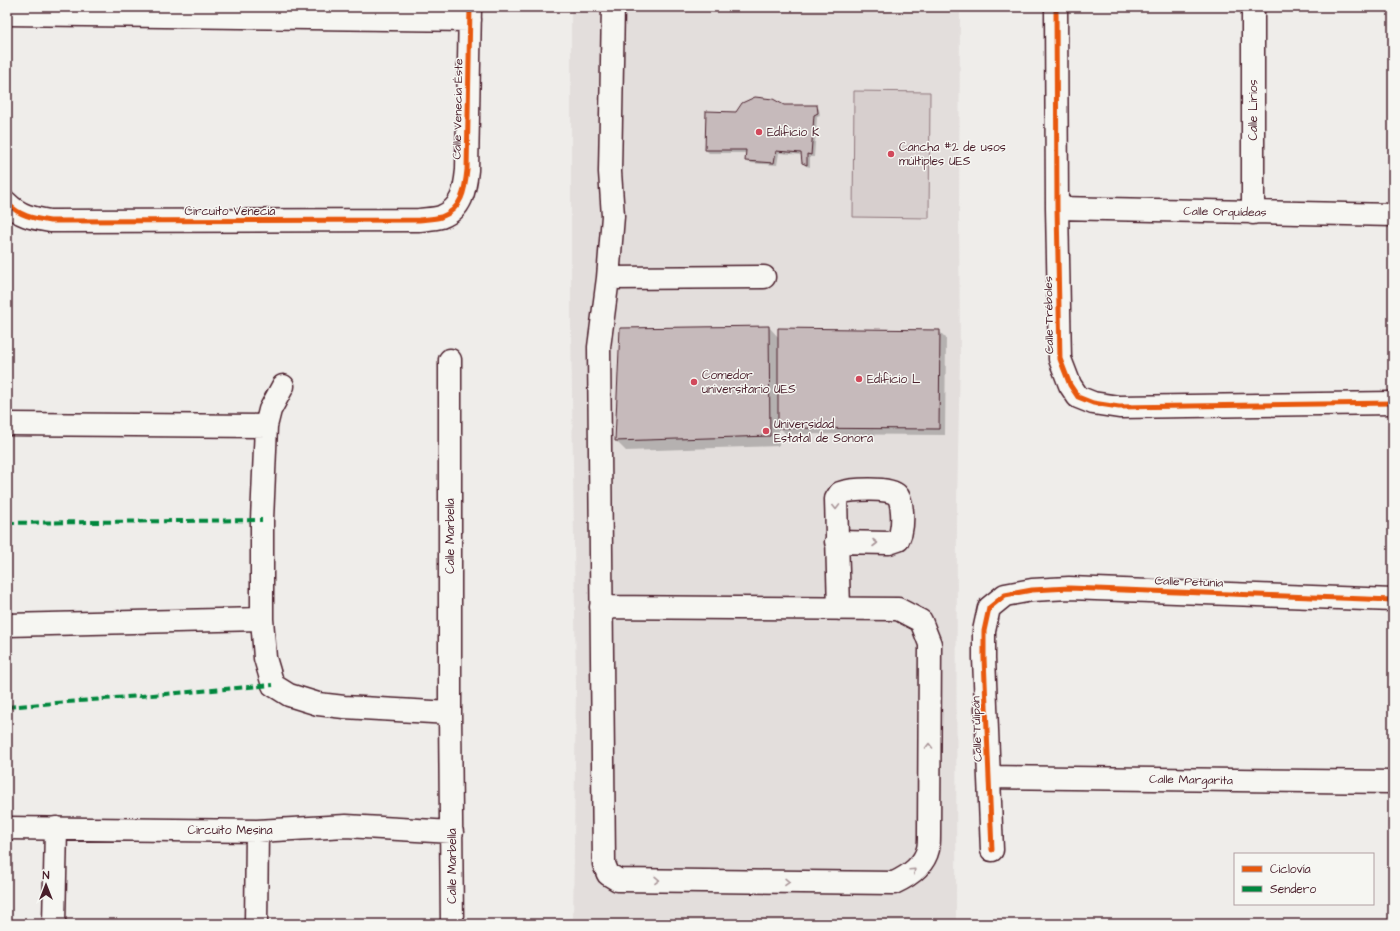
<svg xmlns="http://www.w3.org/2000/svg" width="1400" height="931" font-family="'Architects Daughter',sans-serif">
<style>
.built{fill:#e3dedc}
.green{fill:#d7cfce;stroke:#90777c}
.shadow{fill:#0003}
.building{fill:#c6babb;stroke:#4a1f2b}
.lines{fill:none;stroke-linecap:round;stroke-linejoin:round}
.minor-casing{stroke:#4a1f2b;stroke-width:25}
.minor{stroke:#f6f6f2;stroke-width:22}
.quiet{stroke:#00873e;stroke-width:4;stroke-dasharray:8 4;stroke-linecap:butt}
.cycleway-casing{stroke:#f6f6f2;stroke-width:8}
.cycleway{stroke:#e8590c;stroke-width:5}
.oneway{stroke:#a99598}
.poi-dot{fill:#d1495b;stroke:#f6f6f2;stroke-width:1.5}
.labels{text-anchor:middle;dominant-baseline:central;stroke-width:3;stroke-linejoin:round;paint-order:stroke}
.street-label{font-size:12px;fill:#4a1f2b;stroke:#f6f6f2}
.poi-label{font-size:12px;fill:#4a1f2b;stroke:#f6f6f2;text-anchor:start}
</style>
<rect width="100%" height="100%" fill="#efedea"/>
<filter id="ink" filterUnits="userSpaceOnUse"><feTurbulence type="fractalNoise" baseFrequency=".025" numOctaves="2"/><feDisplacementMap in="SourceGraphic" scale="8" xChannelSelector="R" yChannelSelector="G"/><feConvolveMatrix kernelMatrix="1 2 1 2 8 2 1 2 1" color-interpolation-filters="sRGB"/></filter>
<g filter="url(#ink)">
<path class="built" d="M571 7H960L959 215 960 356 957 505 956 924H573L576 687 571 322Z"/>
<path class="green" d="M854 91 930 92 929 218 853 217Z"/>
<path class="shadow" d="M672 7H697V9H675Z
M783 106H816L819 109 820 116 817 117 814 157H810V167L806 166 803 163 802 155 779 153 777 165 749 163 746 160V153H709L706 150 736 113Z
M769 327 779 338 939 331 946 338 945 435 786 434 779 427V446L626 451 616 441Z"/>
<path class="building" d="M755 97 773 99 784 105H817L818 113 814 115 811 155 807 154V165L802 163 801 153 776 151 774 163 745 161 746 150H705L706 111 736 112 742 103Z
M769 326 770 436 615 441 620 328Z
M778 328 940 330 939 429 778 428Z"/>
<g class="lines">
<defs>
<path id="minor" d="M613 7 610 172 613 216 608 278 764 277
M1056 7 1057 208 1060 359 1070 385 1078 397 1093 403 1119 407 1393 403
M1253 7V213
M7 14 470 20
M7 203C20 216 32 218 50 221L419 220C426 219 434 219 441 217 462 209 465 190 467 170L470 7
M1057 208 1393 215
M450 360V713L452 924
M283 386 270 410 266 426 262 520V619L265 658 273 685 289 695 318 704 344 707 450 713
M7 424 266 426
M836 542 889 543 898 540C899 537 901 534 901 531 903 523 903 500 897 495 890 487 850 489 840 493L836 499 839 609
M601 607 898 609 921 621 930 644 929 836C929 840 929 845 928 849 924 866 909 876 894 883L618 880 608 874 604 864 599 347 608 278
M7 625 262 619
M989 777 1393 782
M7 828 257 831 346 826 452 832
M992 850 984 658V631L989 608 1005 595 1032 590 1069 588 1393 600
M54 924 56 828
M256 924 257 831"/>
</defs>
<use href="#minor" class="minor-casing"/>
<use href="#minor" class="minor"/>
<path class="quiet" d="M7 523 262 520
M7 707 273 685"/>
<defs>
<path id="cycleway" d="M1056 7 1057 208 1060 359 1070 385 1078 397 1093 403 1119 407 1393 403
M7 203C20 216 32 218 50 221L419 220C426 219 434 219 441 217 462 209 465 190 467 170L470 7
M992 850 984 658V631L989 608 1005 595 1032 590 1069 588 1393 600"/>
</defs>
<use href="#cycleway" class="cycleway-casing"/>
<use href="#cycleway" class="cycleway"/>
</g>
<defs><path id="oneway-chevron" d="M-2-3.5L2.5 0L-2 3.5" fill="none" stroke-width="1.6" stroke-linecap="round" stroke-linejoin="round"/></defs>
<g class="oneway">
<use href="#oneway-chevron" transform="translate(836 507) rotate(89)"/>
<use href="#oneway-chevron" transform="translate(875 543)"/>
<use href="#oneway-chevron" transform="translate(929 746) rotate(-90)"/>
<use href="#oneway-chevron" transform="translate(913 871) rotate(-43)"/>
<use href="#oneway-chevron" transform="translate(657 880) rotate(1)"/>
<use href="#oneway-chevron" transform="translate(787 882) rotate(1)"/>
</g>
</g>
<g class="poi-dot">
<circle cx="759" cy="132" r="4"/>
<circle cx="891" cy="154" r="4"/>
<circle cx="859" cy="379" r="4"/>
<circle cx="694" cy="382" r="4"/>
<circle cx="766" cy="431" r="4"/>
</g>
<g class="labels">
<g class="street-label">
<text transform="translate(458 109) rotate(-89)">Calle Venecia Éste</text>
<text transform="translate(1253 110) rotate(-90)">Calle Lirios</text>
<text x="230" y="211">Circuito Venecia</text>
<text transform="translate(1225 212) rotate(1)">Calle Orquídeas</text>
<text transform="translate(1049 315) rotate(-91)">Calle Tréboles</text>
<text transform="translate(450 536) rotate(-90)">Calle Marbella</text>
<text transform="translate(1189 582) rotate(2)">Calle Petunia</text>
<text transform="translate(977 729) rotate(-92)">Calle Tulipán</text>
<text transform="translate(1191 780) rotate(1)">Calle Margarita</text>
<text x="230" y="830">Circuito Mesina</text>
<text transform="translate(452 866) rotate(-90)">Calle Marbella</text>
</g>
<g class="poi-label">
<text x="767" y="132">Edificio K</text>
<text x="899" y="147">Cancha #2 de usos<tspan x="899" dy="14">múltiples UES</tspan></text>
<text x="702" y="375">Comedor<tspan x="702" dy="14">universitario UES</tspan></text>
<text x="867" y="379">Edificio L</text>
<text x="774" y="424">Universidad<tspan x="774" dy="14">Estatal de Sonora</tspan></text>
</g>
</g>
<rect width="1400" height="931" fill="none" stroke="#f6f6f2" stroke-width="24"/>
<rect x="12" y="12" width="1376" height="907" fill="none" stroke="#4a1f2b" stroke-width="1.5" filter="url(#ink)"/>
<rect x="1234" y="853" width="140" height="52" fill="#f6f6f2" stroke="#b1a0a2"/>
<rect x="1242" y="866" width="20" height="6" fill="#e8590c" stroke="#b1a0a2"/>
<text x="1270" y="873" font-size="12" fill="#4a1f2b">Ciclovía</text>
<rect x="1242" y="886" width="20" height="6" fill="#00873e" stroke="#b1a0a2"/>
<text x="1270" y="893" font-size="12" fill="#4a1f2b">Sendero</text>
<g transform="translate(46 885)" stroke="#f6f6f2" stroke-width="3" paint-order="stroke">
<path d="M0-3L7 15L0 10L-7 15Z" fill="#4a1f2b"/>
<text y="-6" font-size="11" font-weight="bold" text-anchor="middle" fill="#4a1f2b">N</text>
</g>
</svg>
